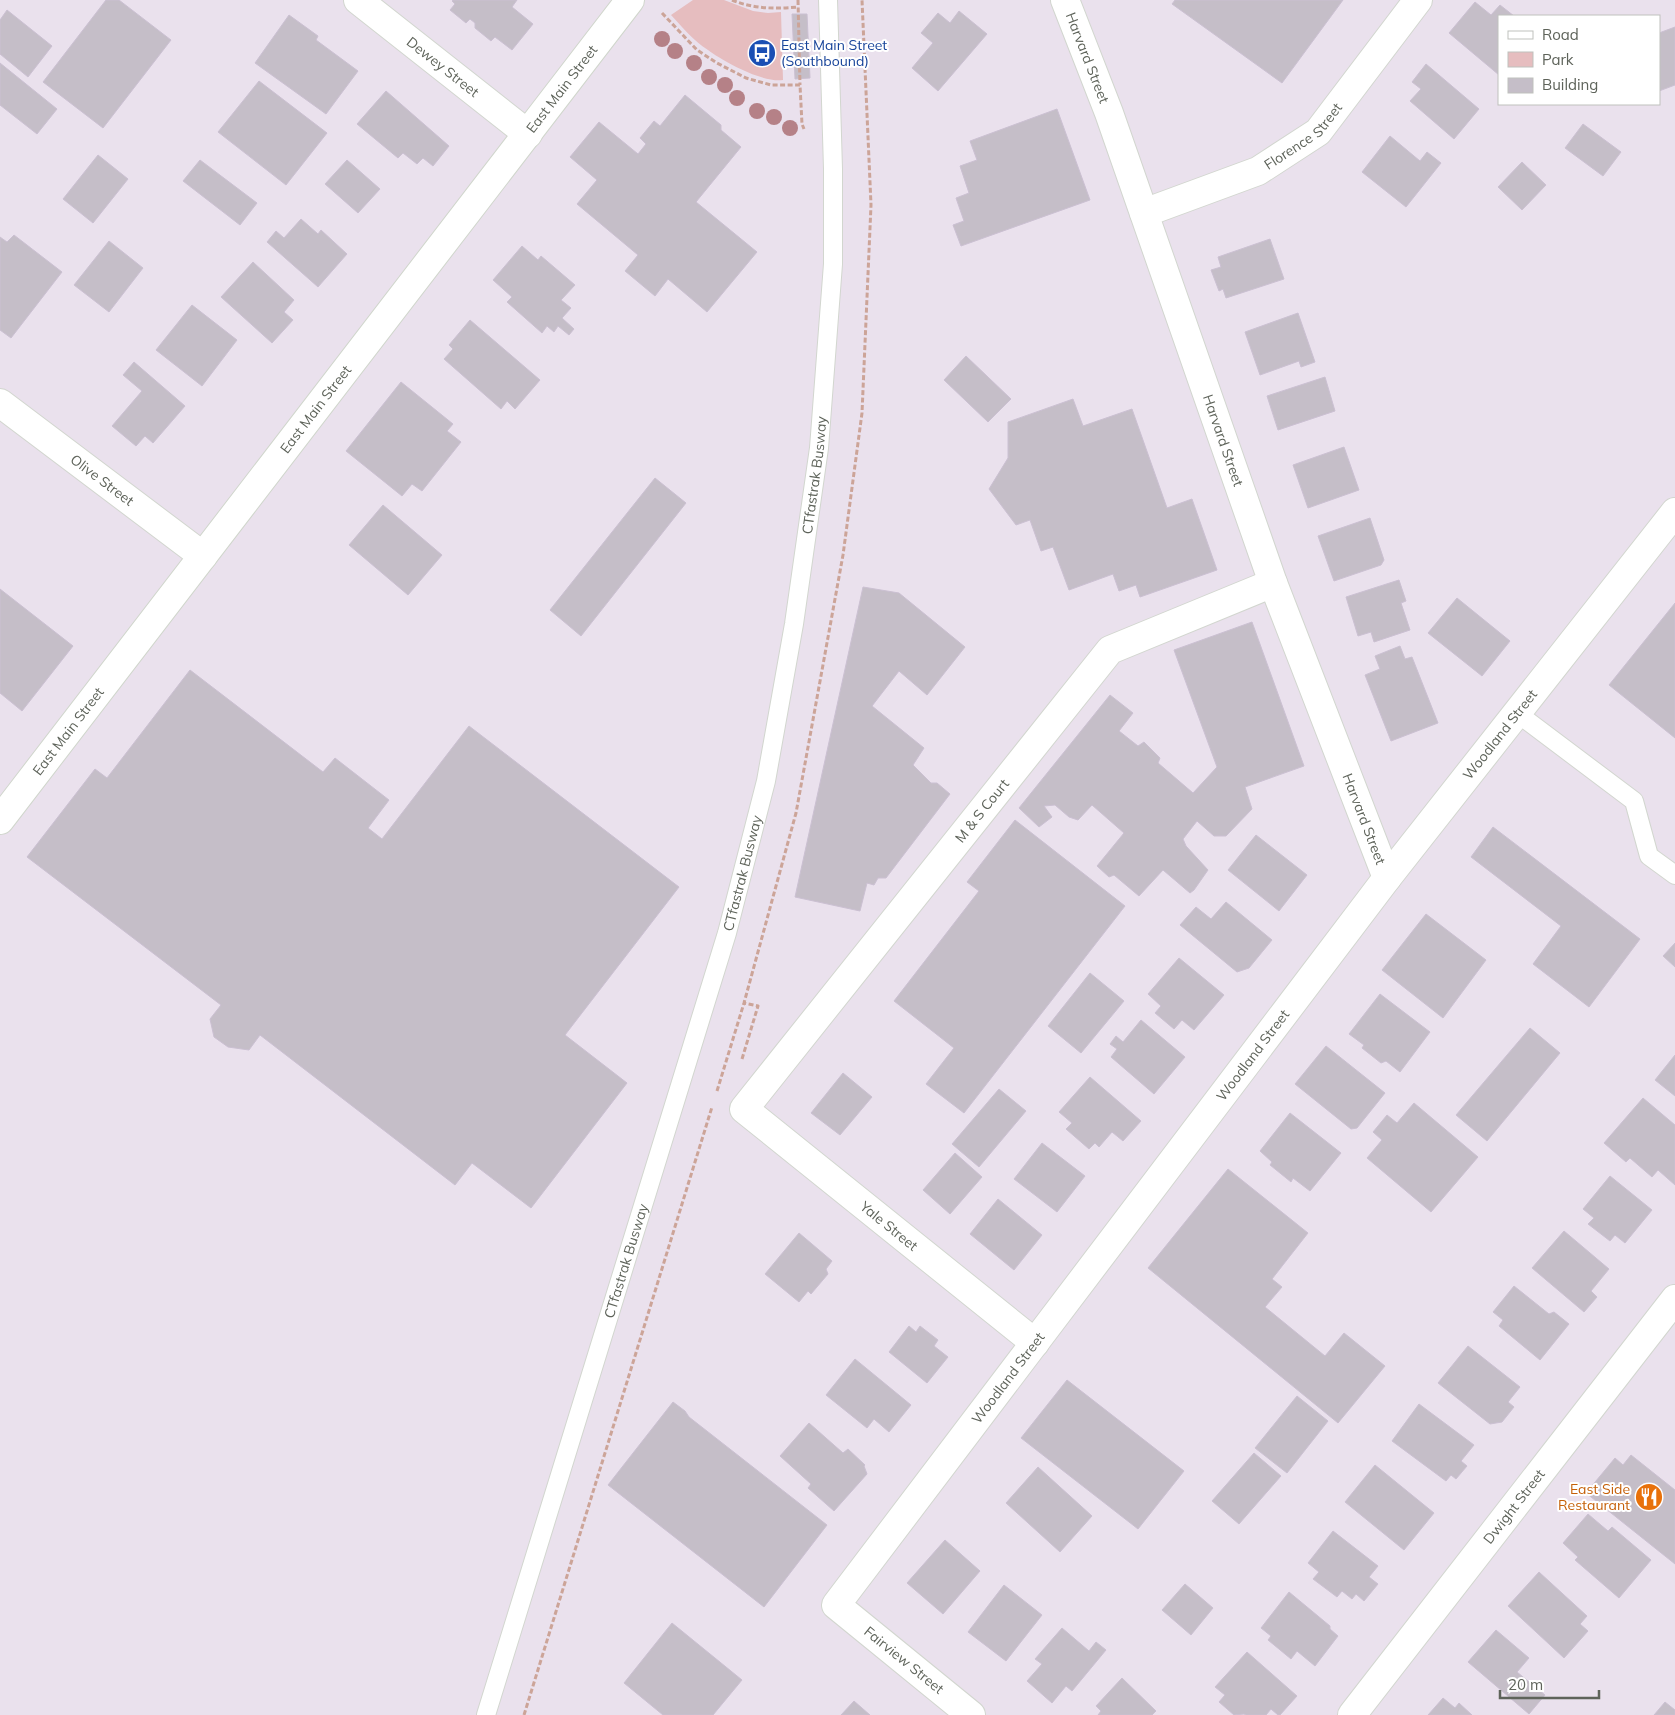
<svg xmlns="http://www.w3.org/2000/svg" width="1675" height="1715" font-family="Mulish,sans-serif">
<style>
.green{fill:#e6bdbf}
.building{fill:#c5bec8;stroke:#cbc0d2}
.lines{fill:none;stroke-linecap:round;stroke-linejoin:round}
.service-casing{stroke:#d2d6cf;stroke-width:20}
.minor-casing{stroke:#d2d6cf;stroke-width:30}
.secondary-casing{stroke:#d0d6cc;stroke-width:30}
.path{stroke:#cca498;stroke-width:3;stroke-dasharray:5 2.5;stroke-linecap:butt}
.service{stroke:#fff;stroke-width:18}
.minor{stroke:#fff;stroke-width:28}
.secondary{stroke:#fff;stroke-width:28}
.tree{fill:#b58187}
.labels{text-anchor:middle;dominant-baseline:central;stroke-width:4;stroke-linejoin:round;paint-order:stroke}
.transit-label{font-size:14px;fill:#164399;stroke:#fff;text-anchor:start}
.street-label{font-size:14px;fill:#5e635a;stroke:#fff}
.food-label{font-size:14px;fill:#c56008;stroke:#fff;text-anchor:end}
</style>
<rect width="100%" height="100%" fill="#eae1ed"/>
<path class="green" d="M693 0H724L753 11 768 13 781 12 783 80C763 83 724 62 708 50 694 41 682 27 671 15Z"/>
<path class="building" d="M106 0H119L171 40 103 128 43 82Z
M453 0H517L512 7 533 24 512 50 495 37 491 41 475 28V23L470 19 466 23 450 10 455 4 452 1Z
M1175 0H1343L1282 83 1172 4Z
M1475 2 1491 15 1500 5 1514 16H1499V75L1449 33Z
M7 10 52 46 28 77 0 54V20Z
M959 11 987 34 938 91 912 68 933 43 921 33 938 13 950 23Z
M792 14H807L810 78 795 79Z
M289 15 318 36 316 40 358 71 326 114 255 63Z
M1675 27V85L1659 91V33Z
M0 63 57 109 37 134 0 105Z
M1426 64 1479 109 1454 139 1410 101 1421 89 1412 82Z
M259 81 327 133 286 185 218 132Z
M386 91 449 146 433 166 423 158 417 164 403 153 398 158 357 124Z
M685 95 721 125V130L741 147 696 202 757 252 707 312 668 279 655 296 625 271 638 255 577 204 597 180 570 157 599 122 638 154 646 144 640 138 654 121 660 126Z
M1057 109 1090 200 961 246 953 225 964 221 956 198 969 193 960 166 977 160 970 141Z
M1583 124 1621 152 1603 176 1565 148Z
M1390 136 1420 161 1427 152 1441 163 1406 207 1362 172Z
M98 155 128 179 93 223 63 199Z
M200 160 257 203 240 225 183 181Z
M347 160 380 189 358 213 325 184Z
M1522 162 1546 185 1522 210 1498 187Z
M301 219 318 234 321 230 347 254 318 287 267 242 276 231 284 238Z
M14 235 62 272 11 338 0 330V237L7 242Z
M1270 239 1284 279 1226 298 1223 289 1219 291 1211 270 1221 267 1218 257Z
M109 241 143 268 109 312 74 285Z
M522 246 538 260 541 256 575 285 561 300 571 308 562 318 574 329 569 335 558 326 554 332 547 326 542 333 507 302 512 297 493 280Z
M253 262 294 300 284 312 293 320 272 343 221 297Z
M192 305 237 340 202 386 156 350Z
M1298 313 1315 362 1301 367 1299 361 1260 375 1245 332Z
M470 320 540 380 515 409 507 401 501 409 444 359 453 349 449 345Z
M966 356 1011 399 988 422 944 380Z
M134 362 185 406 153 443 145 436 136 446 112 426 142 391 123 375Z
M1325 377 1335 411 1278 430 1267 396Z
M401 382 453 424 447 431 461 442 422 491 412 484 402 496 346 451Z
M1073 399 1083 426 1132 409 1167 508 1192 499 1217 570 1140 597 1136 585 1119 591 1113 574 1069 590 1053 547 1041 551 1030 520 1016 525 989 489 1008 458V422Z
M1344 447 1359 490 1308 508 1293 465Z
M655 478 686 503 581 636 550 610Z
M383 505 442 555 408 595 349 545Z
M1370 518 1384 560 1381 565 1334 581 1318 536Z
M1399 580 1406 601 1401 603 1410 630 1374 642 1371 632 1358 636 1346 597Z
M863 587 899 593 965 647 927 695 899 671 872 706 924 748 913 765 931 783H937L950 794 886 878H878L874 885 867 883 860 911 795 897Z
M0 589 73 646 22 711 0 693Z
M1457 598 1510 641 1482 676 1428 633Z
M1675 603V738L1609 685Z
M1252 622 1304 766 1245 787 1252 809 1226 836H1214L1197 821 1183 839 1186 846 1208 870 1194 890 1190 893 1163 870 1139 896 1114 875 1109 877 1097 866 1124 833 1092 805 1078 820 1069 817 1055 805 1044 806 1052 817 1039 827 1019 808 1110 695 1133 713 1119 731 1138 746 1144 742 1160 758 1158 763 1193 793 1217 767 1174 650Z
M1400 646 1405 659 1412 657 1438 723 1391 741 1365 675 1380 669 1375 656Z
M190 670 323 772 335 758 389 800 368 828 382 839 469 726 679 887 565 1035 627 1083 531 1208 472 1163 455 1185 260 1035 249 1050 228 1047 214 1037 210 1019 221 1005 27 857 95 769 107 778Z
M1015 820 1125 906 964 1113 926 1084 954 1048 894 1001 979 891 967 882Z
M1493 827 1640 939 1589 1007 1533 964 1561 926 1471 857Z
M1256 835 1307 875 1279 911 1228 870Z
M1226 902 1272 940 1249 968 1237 972 1180 925 1196 907 1211 919Z
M1426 914 1486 960 1443 1018 1382 970Z
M1675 943V967L1663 956Z
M1179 958 1224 995 1194 1030 1182 1020 1174 1029 1155 1013 1161 1006 1148 994Z
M1090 973 1124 1001 1081 1053 1048 1026Z
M1380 994 1430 1032 1400 1072 1386 1061 1381 1063 1362 1048 1364 1045 1349 1034Z
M1141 1020 1185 1057 1154 1094 1111 1057 1117 1049 1110 1044 1116 1036 1123 1042Z
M1530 1028 1560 1053 1487 1141 1456 1115Z
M1326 1046 1385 1093 1357 1128 1351 1129 1295 1084Z
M1675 1055V1096L1655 1080Z
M843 1073 872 1097 840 1135 811 1113Z
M1090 1077 1141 1121 1123 1141 1112 1132 1099 1147 1095 1143 1089 1149 1066 1129 1072 1123 1059 1112Z
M999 1089 1026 1111 979 1167 952 1144Z
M1643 1098 1675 1125V1185L1658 1170 1652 1177 1630 1158 1626 1162 1604 1143Z
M1414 1103 1478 1157 1431 1212 1367 1158 1382 1140 1373 1132 1387 1115 1397 1123Z
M1290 1113 1341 1153 1310 1191 1293 1178 1291 1182 1270 1165 1272 1162 1260 1151Z
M1042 1143 1085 1176 1057 1212 1014 1179Z
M955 1153 982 1177 950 1214 923 1190Z
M1228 1169 1308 1233 1272 1279 1282 1287 1265 1307 1325 1356 1344 1333 1385 1366 1338 1423 1148 1268Z
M1610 1176 1652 1210 1625 1243 1615 1235 1610 1241 1588 1224 1594 1218 1583 1209Z
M998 1199 1042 1235 1014 1270 970 1234Z
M1564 1231 1609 1269 1591 1291 1597 1297 1584 1312 1532 1268Z
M799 1233 832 1261 826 1269 828 1274 811 1294 808 1291 799 1302 765 1274Z
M1514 1286 1549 1314 1554 1312 1569 1324 1540 1360 1499 1326 1503 1320 1493 1312Z
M909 1326 916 1332 920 1326 938 1340 934 1346 948 1357 927 1383 889 1352Z
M1468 1346 1520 1387 1508 1402 1514 1407 1502 1422 1490 1424 1438 1383Z
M855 1359 911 1405 889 1432 874 1419 867 1428 826 1395Z
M1067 1380 1184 1471 1138 1529 1021 1438Z
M1297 1396 1328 1421 1287 1473 1255 1448Z
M673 1402 685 1411 689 1417 827 1525 764 1607 608 1485Z
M1419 1404 1474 1445 1461 1461 1467 1466 1456 1479 1451 1475 1446 1481 1392 1441Z
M809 1423 843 1453 848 1449 865 1465 864 1466 867 1474 834 1511 808 1488 811 1484 780 1456Z
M1254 1453 1281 1476 1239 1524 1212 1501Z
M1631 1455 1675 1490V1564L1586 1493 1615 1458 1623 1465Z
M1375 1465 1434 1513 1404 1550 1345 1502Z
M1038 1467 1092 1516 1060 1552 1006 1503Z
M1588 1514 1608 1531 1612 1527 1651 1560 1619 1598 1575 1560 1578 1557 1563 1543Z
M1333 1531 1378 1566 1369 1577 1378 1584 1364 1601 1356 1594 1352 1599 1342 1591 1337 1597 1313 1579 1319 1572 1308 1563Z
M945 1540 980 1571 943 1614 907 1583Z
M1539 1572 1587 1616 1580 1624 1588 1631 1564 1658 1508 1606Z
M1185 1584 1213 1608 1191 1635 1162 1610Z
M1004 1585 1042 1615 1006 1661 968 1632Z
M1289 1592 1330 1626V1629L1338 1636 1315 1666 1297 1651 1291 1659 1268 1640 1271 1636 1261 1628Z
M672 1623 742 1680 713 1715H663L624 1683Z
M1062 1628 1089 1651 1096 1642 1106 1650 1072 1691 1066 1686 1052 1703 1027 1681 1042 1664 1035 1659Z
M1496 1630 1529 1658 1517 1672 1545 1695 1529 1714 1468 1662Z
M1247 1652 1297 1696 1280 1715H1278L1271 1709 1266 1715H1246L1244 1714 1234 1715 1219 1702 1225 1695 1215 1687Z
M1122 1678 1156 1711 1152 1715H1098L1101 1711 1096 1706Z
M1443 1698 1455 1708 1459 1703 1472 1715H1428Z
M854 1701 870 1715H841Z
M1665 1702 1675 1710V1715H1654Z"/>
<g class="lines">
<defs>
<g id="service">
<path d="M1517 713 1634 801 1649 856 1675 875"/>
<path id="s1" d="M486 1715 727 933 766 781 794 624 819 448 833 264V169L828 0"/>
</g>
<g id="minor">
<path id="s2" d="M358 0 528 134"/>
<path id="s3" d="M1065 0 1109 113 1273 583 1387 878"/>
<path id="s4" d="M1144 213 1258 171 1318 132 1418 0"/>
<path id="s5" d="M0 403 203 556"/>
<path id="s6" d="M1035 1343 744 1109 1110 650 1273 583"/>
<path id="s7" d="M971 1715 836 1605 1387 878 1675 512"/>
<path id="s8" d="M1352 1715 1675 1299"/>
</g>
<g id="secondary">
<path id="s9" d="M0 820 630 0"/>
</g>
</defs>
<use href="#service" class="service-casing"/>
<use href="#minor" class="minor-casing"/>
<use href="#secondary" class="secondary-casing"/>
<path class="path" d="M732 0C753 9 776 9 798 7
M798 0 800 85
M662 13 697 50 717 63 746 78 771 85H800L802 124 804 129
M742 1059 758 1006 744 1003
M717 1091 744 1003 796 813 843 555 862 413 871 205 862 0
M524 1715 712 1107"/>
<use href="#service" class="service"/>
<use href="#minor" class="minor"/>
<use href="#secondary" class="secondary"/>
</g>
<g class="tree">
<circle cx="662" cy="39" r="8"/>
<circle cx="675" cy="51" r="8"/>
<circle cx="694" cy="63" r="8"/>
<circle cx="709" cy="77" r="8"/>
<circle cx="725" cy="85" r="8"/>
<circle cx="737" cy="98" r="8"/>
<circle cx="757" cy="111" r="8"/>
<circle cx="774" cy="117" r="8"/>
<circle cx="790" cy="128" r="8"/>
</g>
<defs>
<symbol id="bus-disc" viewBox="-11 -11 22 22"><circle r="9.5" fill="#1a4fb4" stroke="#fff"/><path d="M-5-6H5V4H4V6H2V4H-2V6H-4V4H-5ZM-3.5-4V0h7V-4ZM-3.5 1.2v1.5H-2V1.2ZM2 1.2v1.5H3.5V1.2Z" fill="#fff"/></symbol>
<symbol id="restaurant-disc" viewBox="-11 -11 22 22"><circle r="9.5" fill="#e8710a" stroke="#fff"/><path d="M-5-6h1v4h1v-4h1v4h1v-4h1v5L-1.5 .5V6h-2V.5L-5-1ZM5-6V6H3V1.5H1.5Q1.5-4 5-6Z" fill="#fff"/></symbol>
</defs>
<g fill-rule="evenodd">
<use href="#bus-disc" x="746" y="37" width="32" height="32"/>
<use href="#restaurant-disc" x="1633" y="1481" width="32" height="32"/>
</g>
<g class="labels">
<g class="transit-label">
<text x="781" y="45">East Main Street<tspan x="781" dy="16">(Southbound)</tspan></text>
</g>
<g class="street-label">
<text stroke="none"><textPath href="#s3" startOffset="62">Harvard Street</textPath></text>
<text stroke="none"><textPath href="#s2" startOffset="108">Dewey Street</textPath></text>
<text stroke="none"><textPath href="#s9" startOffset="922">East Main Street</textPath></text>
<text stroke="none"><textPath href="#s4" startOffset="179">Florence Street</textPath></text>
<text stroke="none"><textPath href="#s9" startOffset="518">East Main Street</textPath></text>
<text stroke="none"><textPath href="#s3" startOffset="468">Harvard Street</textPath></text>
<text stroke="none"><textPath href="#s1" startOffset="1285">CTfastrak Busway</textPath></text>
<text stroke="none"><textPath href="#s5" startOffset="128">Olive Street</textPath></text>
<text stroke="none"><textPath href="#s9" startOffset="112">East Main Street</textPath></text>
<text stroke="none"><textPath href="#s7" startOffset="1269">Woodland Street</textPath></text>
<text stroke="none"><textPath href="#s6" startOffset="755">M &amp; S Court</textPath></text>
<text stroke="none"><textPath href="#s3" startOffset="872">Harvard Street</textPath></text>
<text stroke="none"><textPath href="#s1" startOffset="880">CTfastrak Busway</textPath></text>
<text stroke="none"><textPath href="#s7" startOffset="864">Woodland Street</textPath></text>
<text transform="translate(889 1226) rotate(39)">Yale Street</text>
<text stroke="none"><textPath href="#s1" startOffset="475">CTfastrak Busway</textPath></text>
<text stroke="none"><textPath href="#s7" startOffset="459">Woodland Street</textPath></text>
<text stroke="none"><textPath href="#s8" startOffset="264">Dwight Street</textPath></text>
<text transform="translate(904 1660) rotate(39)">Fairview Street</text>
</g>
<g class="food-label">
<text x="1630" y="1489">East Side<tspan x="1630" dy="16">Restaurant</tspan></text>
</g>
</g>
<rect x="1498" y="15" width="162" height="90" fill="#ffffff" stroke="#bfc1bd"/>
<rect x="1508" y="31" width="25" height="8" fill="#ffffff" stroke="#bfc1bd"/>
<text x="1542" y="40" font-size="15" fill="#5e635a">Road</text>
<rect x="1508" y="52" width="25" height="15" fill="#e6bdbf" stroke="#bfc1bd"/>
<text x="1542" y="65" font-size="15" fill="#5e635a">Park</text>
<rect x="1508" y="78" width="25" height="15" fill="#c5bec8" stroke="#bfc1bd"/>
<text x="1542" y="90" font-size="15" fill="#5e635a">Building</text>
<path d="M1500 1690v8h99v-8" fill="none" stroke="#5e635a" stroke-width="2.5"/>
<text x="1508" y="1690" font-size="15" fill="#5e635a" stroke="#ffffff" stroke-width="4" paint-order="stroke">20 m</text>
</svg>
